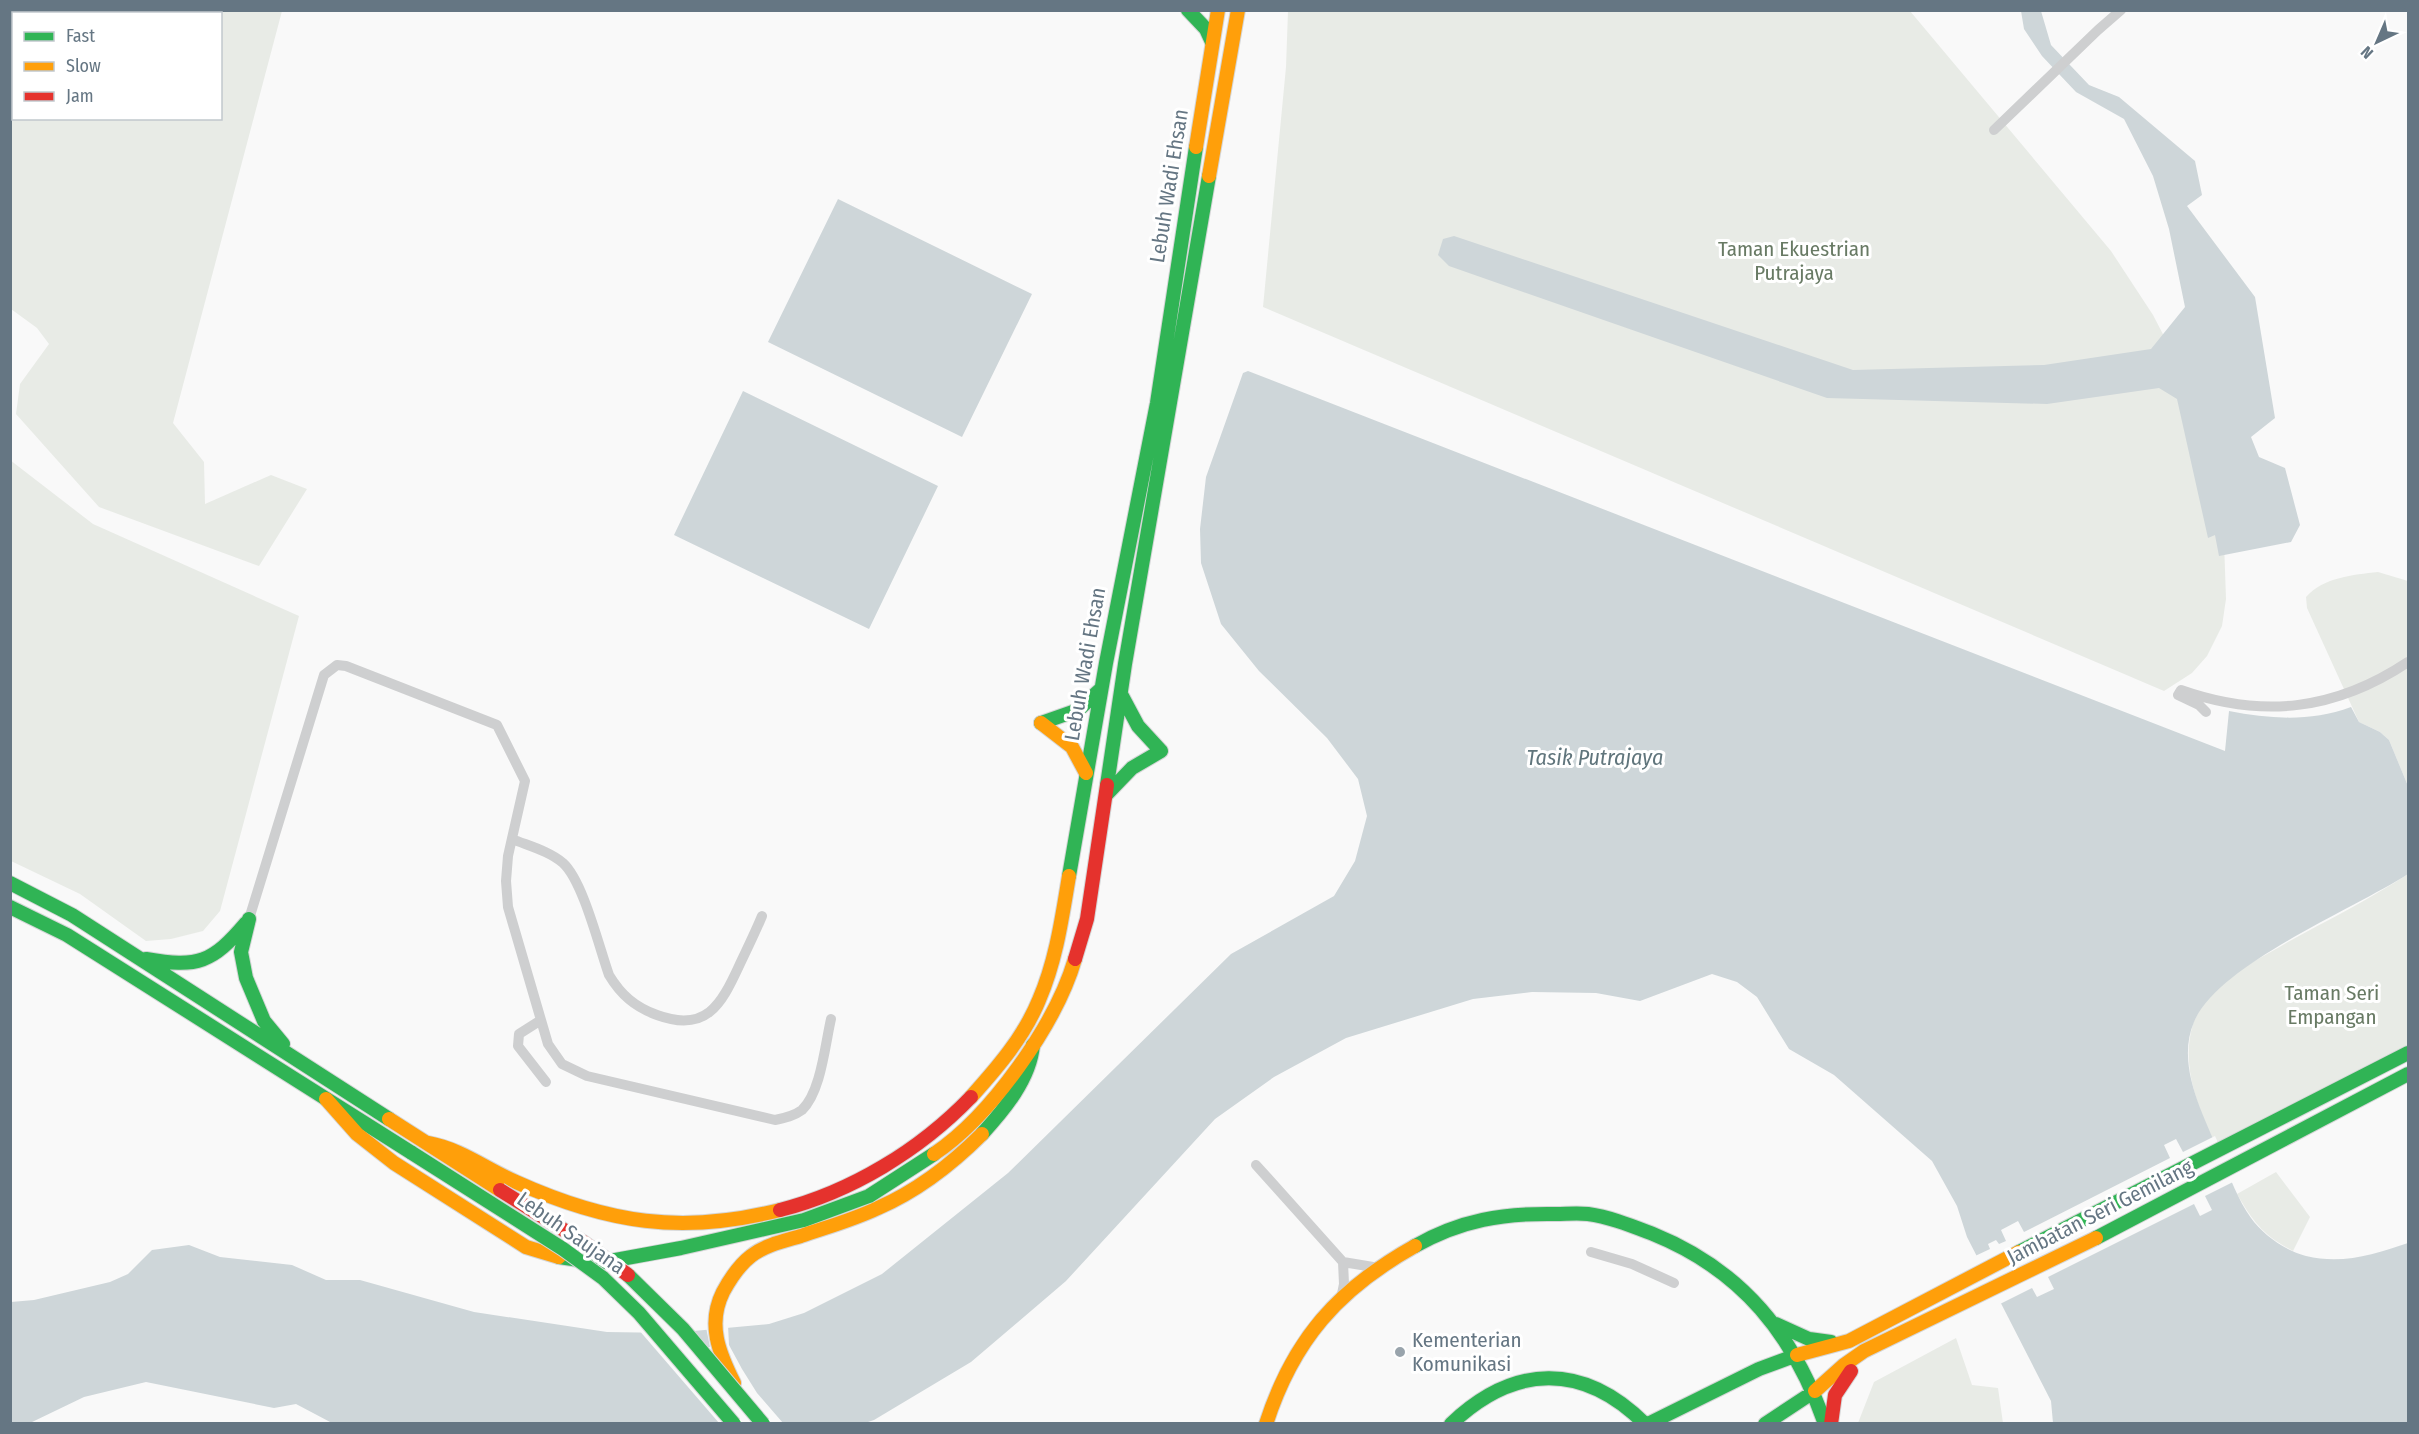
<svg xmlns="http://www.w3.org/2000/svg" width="2419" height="1434" font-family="'Fira Sans Condensed',sans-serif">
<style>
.green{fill:#e8ebe6;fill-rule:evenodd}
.water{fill:#ced6d9}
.pier{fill:#f9f9f9}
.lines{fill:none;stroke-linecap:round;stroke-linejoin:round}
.fast-casing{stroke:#d5d6d7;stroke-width:16}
.slow-casing{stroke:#d5d6d7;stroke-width:16}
.jam-casing{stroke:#d5d6d7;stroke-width:16}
.street{stroke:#cecfd0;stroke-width:10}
.fast{stroke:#30b455;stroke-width:14}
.slow{stroke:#ff9f0a;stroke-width:14}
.jam{stroke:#e5322d;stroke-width:14}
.fast-bridge-casing{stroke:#d5d6d7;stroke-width:16;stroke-linecap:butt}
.jam-bridge-casing{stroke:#d5d6d7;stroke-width:16;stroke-linecap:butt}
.fast-bridge{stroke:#30b455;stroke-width:14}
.jam-bridge{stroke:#e5322d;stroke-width:14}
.poi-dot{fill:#99a4ac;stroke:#fff;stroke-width:2}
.labels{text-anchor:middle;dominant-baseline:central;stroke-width:6;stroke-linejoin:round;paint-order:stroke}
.street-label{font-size:21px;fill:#657683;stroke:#fff}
.park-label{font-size:21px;fill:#687a64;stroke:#fff}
.poi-label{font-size:21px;fill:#657683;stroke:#fff;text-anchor:start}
.water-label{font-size:22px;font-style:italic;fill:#60757c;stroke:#fff}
</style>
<rect width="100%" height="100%" fill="#f9f9f9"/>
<path class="green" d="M10 11H282L173 423 204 462 205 504 271 475 307 489 259 566 99 507 16 414 20 384 49 344 37 328 11 309ZM14 14H220V118H14Z
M1288 11H1910L2111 251 2153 315 2179 365 2224 541 2226 599 2222 626 2207 656 2192 673 2164 691 1263 307 1286 67Z
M10 460 93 524 299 616 220 911 203 931 171 939 146 941 80 894 11 861Z
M2378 572 2408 581V786L2389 740 2380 732 2359 722 2307 608 2306 597C2324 577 2353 575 2378 572Z
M2408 874V1053L2217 1147C2199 1111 2180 1066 2193 1024 2198 1009 2214 991 2226 981 2244 965 2268 954 2288 942 2328 920 2370 899 2408 874Z
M2276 1172 2310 1217 2293 1251C2263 1235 2254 1223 2237 1194Z
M1956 1338 1972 1385 1998 1388 2003 1423H1858L1874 1382Z"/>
<path class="water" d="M2021 11H2041L2051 45 2089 85 2119 97 2195 161 2202 195 2187 206 2255 297 2275 418 2251 437 2259 457 2285 468 2300 525 2291 542 2219 556 2215 535 2208 538 2177 399 2159 388 2047 404 1827 398 1449 266 1438 255 1443 239 1454 236 1853 370 2044 365 2151 349 2185 307 2169 229 2153 176 2124 119 2076 92 2042 56 2024 29Z
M838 199 1032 294 962 437 768 342Z
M1248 371 2225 751 2229 711C2271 719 2310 722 2351 707L2359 722 2380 732 2389 740 2408 786V874C2354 909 2217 965 2194 1022 2175 1066 2205 1118 2221 1157 2230 1177 2238 1200 2251 1218 2263 1235 2286 1251 2306 1256 2343 1265 2375 1254 2408 1243V1423H2053L2051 1401 1967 1237 1957 1206 1932 1161 1834 1075 1789 1049 1757 997 1737 982 1712 974 1640 1001 1596 993 1532 992 1473 999 1346 1038 1274 1077 1215 1119 1066 1281 971 1362 874 1420 865 1423H332L296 1404 274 1408 146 1382 84 1397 30 1423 11 1424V1302L34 1300 110 1282 128 1274 152 1250 189 1245 220 1257 292 1265 326 1280H360L474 1312 607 1332 672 1333 769 1324 804 1313 882 1274 1008 1173 1231 954 1334 896 1355 861 1367 816 1358 779 1327 738 1259 671 1221 624 1201 563 1200 529 1206 477 1243 373Z
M743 391 938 486 869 629 674 535Z"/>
<path class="pier" d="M2215 1136 2235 1181 2205 1196 2212 1210 2200 1216 2194 1204 2048 1277 2054 1289 2037 1297 2032 1288 1998 1305 1973 1257 1990 1249 1988 1244 1996 1240 1999 1244 2006 1241 2001 1230 2018 1221 2024 1232 2170 1158 2164 1145 2176 1139 2183 1152Z
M728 1325 729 1345 742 1369 757 1393 783 1423H719L638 1329 672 1330 704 1347H710L706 1327Z"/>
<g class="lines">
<defs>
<path id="fast" d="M1188 10 1206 29 1212 42
M1041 723 1078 710 1101 689
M1107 785 1125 664 1209 176
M1106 795 1132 768 1161 751 1138 726 1122 696
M1069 876 1106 663 1157 403 1196 147
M10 883 72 915 389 1119
M10 907 67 935 412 1153
M249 919 241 952 246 978 264 1021 283 1044
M146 959C198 968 212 963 246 923
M982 1134C1004 1110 1030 1079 1033 1045
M2096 1238 2408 1074
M1415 1246C1461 1220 1503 1213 1556 1214 1566 1214 1577 1213 1588 1214 1610 1217 1632 1226 1653 1234 1742 1270 1794 1335 1825 1424
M2019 1252 2408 1053
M559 1257 599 1263 681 1248 804 1220 869 1196 934 1154
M1776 1324 1809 1339 1831 1342
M1451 1424C1514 1364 1583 1362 1645 1424
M1648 1424 1759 1369 1797 1355
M1765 1424 1815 1391"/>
<path id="slow" d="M1196 147 1218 10
M1209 176 1238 10
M1041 723 1072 747 1086 773
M971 1097C997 1068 1024 1037 1039 1000 1056 961 1062 918 1069 876
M326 1099 357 1134 394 1163 526 1247 559 1257
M389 1119 500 1190
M428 1143C461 1149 486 1169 516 1182 607 1223 682 1235 780 1210
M934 1154C991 1116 1056 1024 1075 959
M1797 1355 1849 1341 2019 1252
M734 1383C719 1353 707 1324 723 1292 730 1279 738 1266 751 1256 765 1245 784 1241 801 1236 827 1227 853 1220 878 1208 917 1191 952 1164 982 1134
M1815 1391 1844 1365 1864 1351 2096 1238
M1266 1424C1293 1340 1338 1289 1415 1246"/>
<path id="jam" d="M1075 959 1087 919 1107 785
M780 1210C851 1192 920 1150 971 1097
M1831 1424 1835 1395 1851 1371"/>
</defs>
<use href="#fast" class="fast-casing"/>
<use href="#slow" class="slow-casing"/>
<use href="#jam" class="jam-casing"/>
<path class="street" d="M1994 130 2098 30 2121 10
M2206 712 2199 705 2178 695 2181 690C2263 719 2336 710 2408 662
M512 839C529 846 549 851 563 863 583 881 599 947 609 975 621 995 635 1007 657 1015 706 1033 721 1005 739 966 747 949 755 933 762 916
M249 919 324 675 337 665 346 666 497 725 525 781 508 856 506 881 508 907 548 1044 562 1064 587 1076 775 1120C785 1118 794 1116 802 1110 821 1092 825 1045 831 1019
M541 1020 519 1034 518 1046 546 1082
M1256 1165 1343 1262 1344 1284 1341 1299
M1591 1252 1632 1264 1674 1283
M1343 1262 1379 1268"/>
<use href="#fast" class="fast"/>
<use href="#slow" class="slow"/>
<use href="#jam" class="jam"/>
<defs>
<path id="fast-bridge" d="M412 1153 563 1249 603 1278 639 1313 734 1424
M628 1275 683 1329 763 1424"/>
<path id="jam-bridge" d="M500 1190 583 1242 628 1275"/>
</defs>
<use href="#fast-bridge" class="fast-bridge-casing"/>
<use href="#jam-bridge" class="jam-bridge-casing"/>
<use href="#fast-bridge" class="fast-bridge"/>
<use href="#jam-bridge" class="jam-bridge"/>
</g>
<circle class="poi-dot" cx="1400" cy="1352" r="6"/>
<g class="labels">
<g class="street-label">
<text transform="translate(1169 186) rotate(-81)">Lebuh Wadi Ehsan</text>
<text transform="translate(1085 664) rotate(-80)">Lebuh Wadi Ehsan</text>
<text transform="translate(2100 1212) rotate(-27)">Jambatan Seri Gemilang</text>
<text transform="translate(571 1233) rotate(35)">Lebuh Saujana</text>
</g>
<g class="park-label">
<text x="1794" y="249">Taman Ekuestrian<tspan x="1794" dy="24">Putrajaya</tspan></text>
<text x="2332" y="993">Taman Seri<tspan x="2332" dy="24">Empangan</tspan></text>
</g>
<g class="poi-label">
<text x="1412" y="1340">Kementerian<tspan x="1412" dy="24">Komunikasi</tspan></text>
</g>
<g class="water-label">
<text x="1595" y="757">Tasik Putrajaya</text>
</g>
</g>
<rect width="2419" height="1434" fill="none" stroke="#657683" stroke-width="24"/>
<rect x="12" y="12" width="210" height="108" fill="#ffffff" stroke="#c1c8cd" stroke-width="1.5"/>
<rect x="24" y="32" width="30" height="9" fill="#30b455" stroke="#c1c8cd" stroke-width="1.5"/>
<text x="66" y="42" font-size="18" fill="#657683">Fast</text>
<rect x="24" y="62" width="30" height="9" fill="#ff9f0a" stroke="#c1c8cd" stroke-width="1.5"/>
<text x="66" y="72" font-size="18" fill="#657683">Slow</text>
<rect x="24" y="92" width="30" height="9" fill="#e5322d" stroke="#c1c8cd" stroke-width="1.5"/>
<text x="66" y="102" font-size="18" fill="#657683">Jam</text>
<g transform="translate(2377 42) rotate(224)" stroke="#ffffff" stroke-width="4.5" paint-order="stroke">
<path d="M0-4.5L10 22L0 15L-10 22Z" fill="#657683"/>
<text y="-9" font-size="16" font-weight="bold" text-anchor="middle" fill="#657683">N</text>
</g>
</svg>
